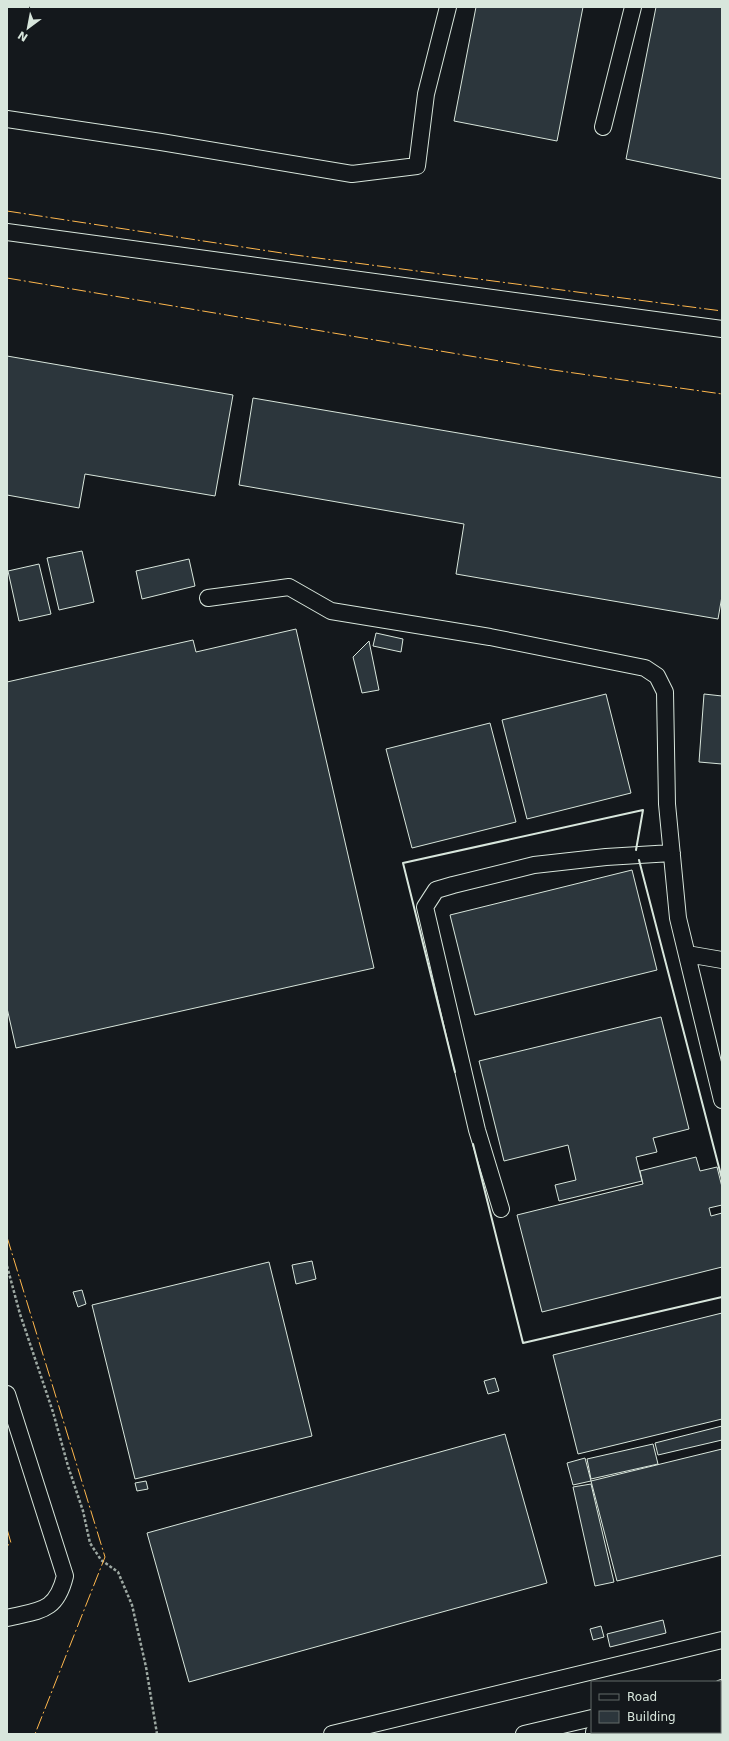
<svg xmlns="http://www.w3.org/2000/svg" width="729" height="1741" font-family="'DejaVu Sans',sans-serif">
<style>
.building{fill:#2c363c;stroke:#d8e6dc}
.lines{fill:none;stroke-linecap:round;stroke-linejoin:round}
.minor-casing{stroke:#d8e6dc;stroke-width:18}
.path{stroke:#9da8a2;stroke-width:2.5;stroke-dasharray:3 2;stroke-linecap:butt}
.minor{stroke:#14181c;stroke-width:16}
.wall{stroke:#d8e6dc;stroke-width:2}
.power{stroke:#ffb74d;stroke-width:1;stroke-dasharray:14 3 2 3;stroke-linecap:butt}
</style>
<rect width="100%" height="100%" fill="#14181c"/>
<path class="building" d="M476 7H583L557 141 454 121Z
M656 7H722V179L626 159Z
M7 356 233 395 215 496 85 474 79 508 7 495Z
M253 398 722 478V596L718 619 456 574 464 524 239 485Z
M82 551 94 602 59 610 47 558Z
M189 559 195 586 142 599 136 571Z
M39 564 51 614 19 621 8 571Z
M296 629 374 968 16 1048 7 1008V682L193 640 196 652Z
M376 633 403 639 401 652 373 646Z
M369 641 379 690 362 693 353 657Z
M606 694 631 793 527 819 502 720Z
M704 694 722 696V764L699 762Z
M490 723 516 822 412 848 386 749Z
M632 870 657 970 475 1015 450 915Z
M661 1017 689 1129 653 1138 657 1152 636 1157 642 1181 559 1201 555 1185 576 1180 568 1145 504 1161 479 1061Z
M696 1157 700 1171 717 1167 722 1187V1205L709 1208 711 1216 722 1213V1267L542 1312 517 1215 643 1184 640 1171Z
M312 1261 316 1279 296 1284 292 1265Z
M269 1262 312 1436 135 1479 92 1305Z
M82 1290 86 1304 78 1307 73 1292Z
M722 1313V1419L578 1454 553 1355Z
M495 1378 499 1391 488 1394 484 1381Z
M722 1426V1440L658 1455 655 1443Z
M505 1434 547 1583 189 1682 147 1533Z
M653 1444 658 1464 591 1479 587 1459Z
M722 1449V1555L617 1581 591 1481Z
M585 1458 591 1481 573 1485 567 1463Z
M146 1481 148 1489 137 1491 135 1483Z
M591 1484 614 1582 595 1586 573 1487Z
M663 1620 666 1633 610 1647 607 1634Z
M601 1626 604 1637 593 1640 590 1629Z"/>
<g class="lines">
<defs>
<path id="minor" d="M7 119 161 142 352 174 417 166 426 94 448 7
M603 127 633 7
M7 232 722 329
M208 598 289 587 331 611 490 637 645 668 657 676 665 692 667 804 678 918 722 1100
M687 954 722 960
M501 1209 477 1130 425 907 436 890 453 885 534 865 606 857 672 853
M7 1394 65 1576C56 1613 39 1610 7 1618
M720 1689 722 1688
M594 1732V1734
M332 1734 722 1640
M524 1734 592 1718"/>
</defs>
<use href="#minor" class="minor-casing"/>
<path class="path" d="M7 1266 20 1314 53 1412 68 1466 83 1511 90 1543 101 1560 118 1572 132 1605 146 1667 157 1734"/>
<use href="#minor" class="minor"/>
<path class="wall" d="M639 860 722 1179
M455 1072 403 863 643 810 636 850
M473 1144 523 1343 722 1297"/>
<path class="power" d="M7 211 295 255 722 311
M7 278 553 370 722 394
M7 1237 105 1557 35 1734
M7 1529 11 1543 7 1546"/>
</g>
<rect width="729" height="1741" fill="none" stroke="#d8e6dc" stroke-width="16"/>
<rect x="591" y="1681" width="130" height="52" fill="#14181c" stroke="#626a69"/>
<rect x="599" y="1694" width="20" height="6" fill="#14181c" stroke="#626a69"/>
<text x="627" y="1701" font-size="12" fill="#d8e6dc">Road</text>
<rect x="599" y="1711" width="20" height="12" fill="#2c363c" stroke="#626a69"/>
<text x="627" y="1721" font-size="12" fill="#d8e6dc">Building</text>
<g transform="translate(28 28) rotate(212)" stroke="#14181c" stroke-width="3" paint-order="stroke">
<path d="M0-3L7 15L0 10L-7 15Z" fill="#d8e6dc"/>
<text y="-6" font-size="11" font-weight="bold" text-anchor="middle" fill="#d8e6dc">N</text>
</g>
</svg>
